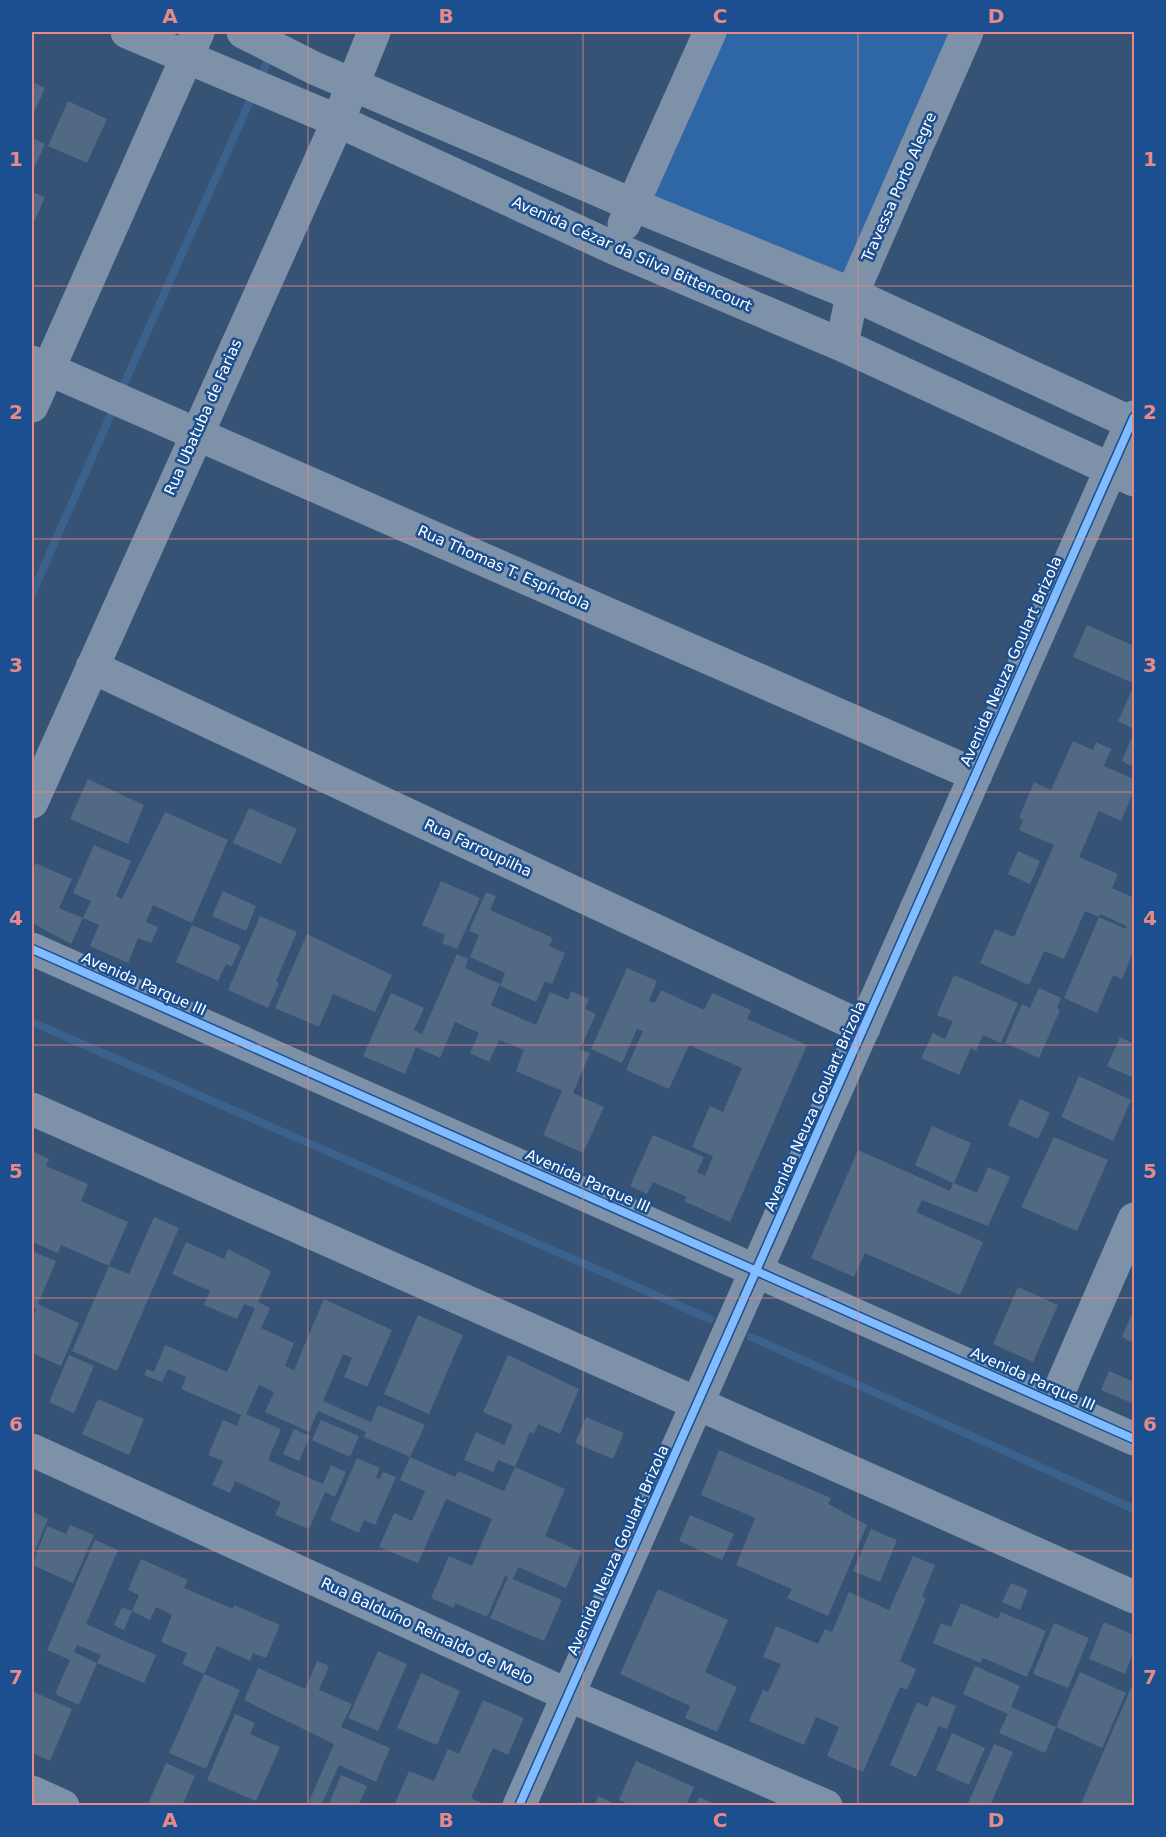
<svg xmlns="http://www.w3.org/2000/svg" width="1166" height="1837" font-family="'DejaVu Sans',sans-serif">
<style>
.green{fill:#2f66a5}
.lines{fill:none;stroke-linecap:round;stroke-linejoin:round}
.stream{stroke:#3b618d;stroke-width:8}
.building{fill:#526984;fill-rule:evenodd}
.minor{stroke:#7d92a8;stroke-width:33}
.cycleway-casing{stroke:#1b4f8f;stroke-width:11}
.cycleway{stroke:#80bcff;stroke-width:8}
.grid{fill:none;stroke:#e88989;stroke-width:1.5;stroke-opacity:0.55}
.labels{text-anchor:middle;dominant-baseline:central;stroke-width:5;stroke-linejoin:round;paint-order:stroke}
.street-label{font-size:15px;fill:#fff;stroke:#1b4f8f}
.neatline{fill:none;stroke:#e88989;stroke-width:2}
.grid-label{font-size:20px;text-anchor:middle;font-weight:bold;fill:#e88989}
</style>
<rect width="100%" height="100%" fill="#365274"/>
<path class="green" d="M726 32H952L840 281 651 198Z"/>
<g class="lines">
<path class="stream" d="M259 80 271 54
M120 393 254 92
M32 594 115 405
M32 1022 710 1319
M751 1337 1134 1509"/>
</g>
<path class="building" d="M32 82 45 88 32 117Z
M68 101 107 119 87 163 48 146Z
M32 138 45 144 32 173Z
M32 192 45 197 35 220 32 218Z
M1087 625 1134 646 1133 683 1073 657Z
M1132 690 1134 691V729L1118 721Z
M1134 732V767L1122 761Z
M1073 741 1093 750 1096 742 1111 749 1104 766 1134 779V790L1121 821 1099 811 1079 857 1118 874 1112 888 1134 898V950L1122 979 1113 975 1097 1013 1064 998 1099 917 1085 911 1064 959 1044 951 1029 985 980 963 995 929 1014 937 1054 845 1019 830 1023 820 1019 818 1034 782 1051 790ZM1100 914 1127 926 1126 929 1099 917Z
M88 779 144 805 128 844 70 819Z
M249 808 297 829 281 864 233 843Z
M165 812 228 840 192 923 153 905 146 922 158 927 151 943 138 938 128 963 90 946 99 925 83 918 91 901 73 893 94 845 131 861 116 896 122 899Z
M1018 851 1040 861 1030 884 1008 874Z
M35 863 72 879 59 908 83 918 71 944 32 923V872Z
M441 881 480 898 457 949 442 943 445 935 422 925Z
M223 891 256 906 246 931 212 916Z
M486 892 496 896 490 910 553 938 549 946 565 953 552 984 545 981 536 1002 500 986 505 973 470 957 479 935 469 931Z
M260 916 297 932 276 981 279 983 268 1008 228 990Z
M192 925 241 946 232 966 226 964 218 981 176 962Z
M307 934 392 975 375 1012 333 994 319 1027 275 1008Z
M457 954 468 959 465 968 500 984 491 1005 536 1025 550 992 568 1000 571 991 589 999 585 1009 596 1014 580 1049 590 1053 573 1093 604 1107 583 1153 543 1135 562 1091 516 1071 524 1050 499 1040 489 1062 470 1053 479 1033 455 1022 440 1058 416 1047 405 1074 363 1056 391 993 424 1008 414 1030 422 1034Z
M627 968 657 981 649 1001 655 1003 661 990 704 1010 712 993 751 1010 747 1019 807 1045 730 1222 684 1201 687 1197 653 1182 647 1194 630 1186 653 1135 704 1157 697 1172 705 1176 713 1156 692 1147 710 1106 723 1112 742 1068 689 1045 669 1089 626 1070 643 1031 637 1029 622 1063 591 1049Z
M954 975 1018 1003 1001 1043 983 1035 976 1051 971 1048 959 1075 921 1058 933 1033 945 1039 953 1021 937 1015Z
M1039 988 1061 998 1057 1008 1060 1010 1039 1058 1005 1043 1022 1004 1030 1008Z
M1120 1037 1134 1044V1078L1107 1066Z
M1079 1076 1131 1100 1113 1141 1061 1117Z
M1020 1099 1050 1113 1038 1139 1008 1125Z
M932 1126 971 1143 954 1183 977 1193 988 1167 1010 1177 988 1226 922 1200 916 1212 983 1242 960 1295 865 1253 854 1277 811 1258 858 1150 950 1191 953 1183 915 1165Z
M1054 1137 1108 1160 1077 1231 1021 1207Z
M32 1151 49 1159 46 1166 88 1184 81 1201 128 1222 109 1266 61 1245 58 1253 32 1242Z
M154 1217 179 1228 117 1371 72 1351 109 1266 129 1274Z
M186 1242 224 1259 228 1249 271 1271 258 1302 270 1308 261 1328 294 1343 285 1366 294 1370 324 1299 392 1330 367 1387 344 1377 352 1358 343 1354 323 1401 371 1422 378 1405 425 1425 410 1457 364 1437 366 1432 318 1411 309 1432 265 1412 274 1392 259 1385 246 1414 281 1429 268 1460 323 1484 331 1465 346 1472 335 1497 325 1492 309 1529 275 1515 281 1502 235 1481 230 1493 212 1485 223 1461 208 1455 223 1420 237 1426 241 1415 181 1389 186 1377 168 1369 162 1382 144 1375 147 1369 154 1372 165 1345 227 1372 255 1308 244 1304 237 1319 204 1305 210 1291 172 1274Z
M32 1251 56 1261 38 1304 79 1323 61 1366 32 1353V1319L36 1309 32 1307Z
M1018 1287 1058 1305 1033 1362 993 1344Z
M1134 1309V1343L1122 1337Z
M418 1315 463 1335 429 1414 384 1394Z
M69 1355 94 1366 74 1413 49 1402Z
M508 1355 579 1389 560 1434 538 1424 534 1434 530 1432 515 1467 498 1460 493 1472 464 1460 476 1432 504 1445 513 1425 483 1412Z
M1109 1371 1134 1382V1404L1101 1390Z
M98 1399 144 1419 129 1455 82 1434Z
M586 1417 624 1433 613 1459 575 1443Z
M321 1420 359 1436 350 1457 312 1440Z
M294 1429 310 1436 299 1461 283 1454Z
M719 1450 831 1498 828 1504 867 1525 828 1616 787 1598 792 1589 736 1565 755 1518 701 1495Z
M410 1457 455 1477 458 1471 504 1491 515 1467 565 1489 545 1536 582 1552 566 1588 518 1567 513 1579 562 1600 544 1641 490 1618 508 1577 505 1576 487 1617 455 1603 454 1608 431 1598 449 1556 472 1566 492 1519 446 1499 418 1563 379 1547 394 1513 412 1521 425 1491 400 1480Z
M357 1458 380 1468 376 1478 380 1479 383 1472 396 1477 375 1525 364 1520 359 1533 330 1520Z
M32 1511 48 1519 32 1558Z
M690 1515 734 1534 722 1560 679 1541Z
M70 1525 94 1535 73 1583 32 1565 47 1526 66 1534Z
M871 1529 897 1540 880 1582 853 1571Z
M95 1540 118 1550 86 1624 156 1655 144 1683 97 1663 79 1705 55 1694 70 1660 47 1650ZM77 1645 101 1655 97 1663 74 1652Z
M913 1556 935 1565 922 1597 926 1598 900 1661 916 1669 907 1690 900 1687 863 1772 827 1756 839 1727 816 1717 804 1745 749 1721 763 1690 768 1692 781 1664 763 1657 776 1626 818 1644 825 1629 832 1632 849 1592 889 1610Z
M141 1559 188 1580 184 1588 233 1609 234 1605 280 1625 266 1658 253 1653 250 1661 217 1646 204 1674 182 1664 187 1653 161 1642 172 1615 156 1607 150 1620 132 1611 139 1595 128 1590Z
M1011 1583 1028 1590 1020 1610 1002 1602Z
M658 1589 728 1620 705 1672 737 1687 717 1732 685 1718 690 1706 620 1674Z
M961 1603 998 1619 1001 1612 1046 1631 1027 1677 983 1658 981 1663 933 1643 941 1623 951 1627Z
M122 1607 132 1611 124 1630 114 1625Z
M1104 1622 1134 1635V1650L1125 1674 1089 1659Z
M1054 1623 1089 1638 1068 1688 1033 1674Z
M378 1651 407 1664 378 1731 348 1718Z
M317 1661 329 1666 319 1690 352 1704 341 1727 390 1748 376 1782 339 1765 321 1806H307L334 1744 244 1700 258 1668 305 1689Z
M975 1666 1020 1686 1011 1707 1056 1727 1045 1753 999 1733 1008 1714 963 1694Z
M1080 1672 1126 1693 1102 1748 1056 1727Z
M421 1673 460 1691 437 1745 397 1728Z
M204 1674 240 1690 206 1769 169 1753Z
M1134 1681V1800L1132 1806H1080Z
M32 1691 72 1709 50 1761 32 1753Z
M932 1696 956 1706 947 1729 939 1726 916 1777 890 1765 917 1702 927 1707Z
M483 1700 524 1718 508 1755 493 1748 471 1798 488 1806H394L409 1771 434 1781 448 1749 459 1754Z
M235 1714 255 1723 250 1734 280 1747 256 1801 207 1780Z
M952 1733 985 1748 969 1785 936 1770Z
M994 1744 1013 1752 990 1806H967Z
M636 1761 694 1787 686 1806H632L619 1800Z
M166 1763 195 1776 182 1806H147Z
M341 1775 367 1786 358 1806H328Z
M598 1796 619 1806H595Z
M699 1797 718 1806H695Z"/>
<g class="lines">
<path class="minor" d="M127 32 338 121 616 249 842 345 1134 480
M243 32 314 68 631 204 852 294 1134 424
M624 224 710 32
M842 345 852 294 967 32
M32 362 976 775
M32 406 198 32
M92 667 864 1028
M32 802 338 121 374 32
M32 949 1134 1439
M32 1109 1134 1597
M1054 1403 1134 1219
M32 1450 568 1695 826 1806
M32 1792 63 1806
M519 1806 1134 417"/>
<defs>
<path id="cycleway" d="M32 949 1134 1439
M519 1806 1134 417"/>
</defs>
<use href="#cycleway" class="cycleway-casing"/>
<use href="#cycleway" class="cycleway"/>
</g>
<path class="grid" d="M308 32V1806M583 32V1806M858 32V1806M32 286H1134M32 539H1134M32 792H1134M32 1045H1134M32 1298H1134M32 1551H1134"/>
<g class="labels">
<g class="street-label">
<text transform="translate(899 187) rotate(-66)">Travessa Porto Alegre</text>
<text transform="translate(632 254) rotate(24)">Avenida Cézar da Silva Bittencourt</text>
<text transform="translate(203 417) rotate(-66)">Rua Ubatuba de Farias</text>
<text transform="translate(504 568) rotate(24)">Rua Thomas T. Espíndola</text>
<text transform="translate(1011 661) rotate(-66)">Avenida Neuza Goulart Brizola</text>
<text transform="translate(478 848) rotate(25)">Rua Farroupilha</text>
<text transform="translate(144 984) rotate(24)">Avenida Parque III</text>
<text transform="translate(815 1106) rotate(-66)">Avenida Neuza Goulart Brizola</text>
<text transform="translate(588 1181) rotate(24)">Avenida Parque III</text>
<text transform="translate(1033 1379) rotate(24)">Avenida Parque III</text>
<text transform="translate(618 1550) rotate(-66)">Avenida Neuza Goulart Brizola</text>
<text transform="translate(427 1631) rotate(25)">Rua Balduíno Reinaldo de Melo</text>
</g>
</g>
<rect width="1166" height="1837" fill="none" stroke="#1b4f8f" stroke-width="66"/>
<rect x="33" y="33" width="1100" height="1771" class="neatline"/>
<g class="grid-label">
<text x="170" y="23">A</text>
<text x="446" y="23">B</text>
<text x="720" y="23">C</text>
<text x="996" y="23">D</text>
<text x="16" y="166">1</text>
<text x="1150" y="166">1</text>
<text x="16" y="419">2</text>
<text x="1150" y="419">2</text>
<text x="16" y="672">3</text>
<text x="1150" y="672">3</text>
<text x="16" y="925">4</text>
<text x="1150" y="925">4</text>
<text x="16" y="1178">5</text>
<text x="1150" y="1178">5</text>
<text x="16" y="1431">6</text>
<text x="1150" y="1431">6</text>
<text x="16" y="1684">7</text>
<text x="1150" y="1684">7</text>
<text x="170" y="1827">A</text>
<text x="446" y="1827">B</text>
<text x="720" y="1827">C</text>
<text x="996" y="1827">D</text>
</g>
</svg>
